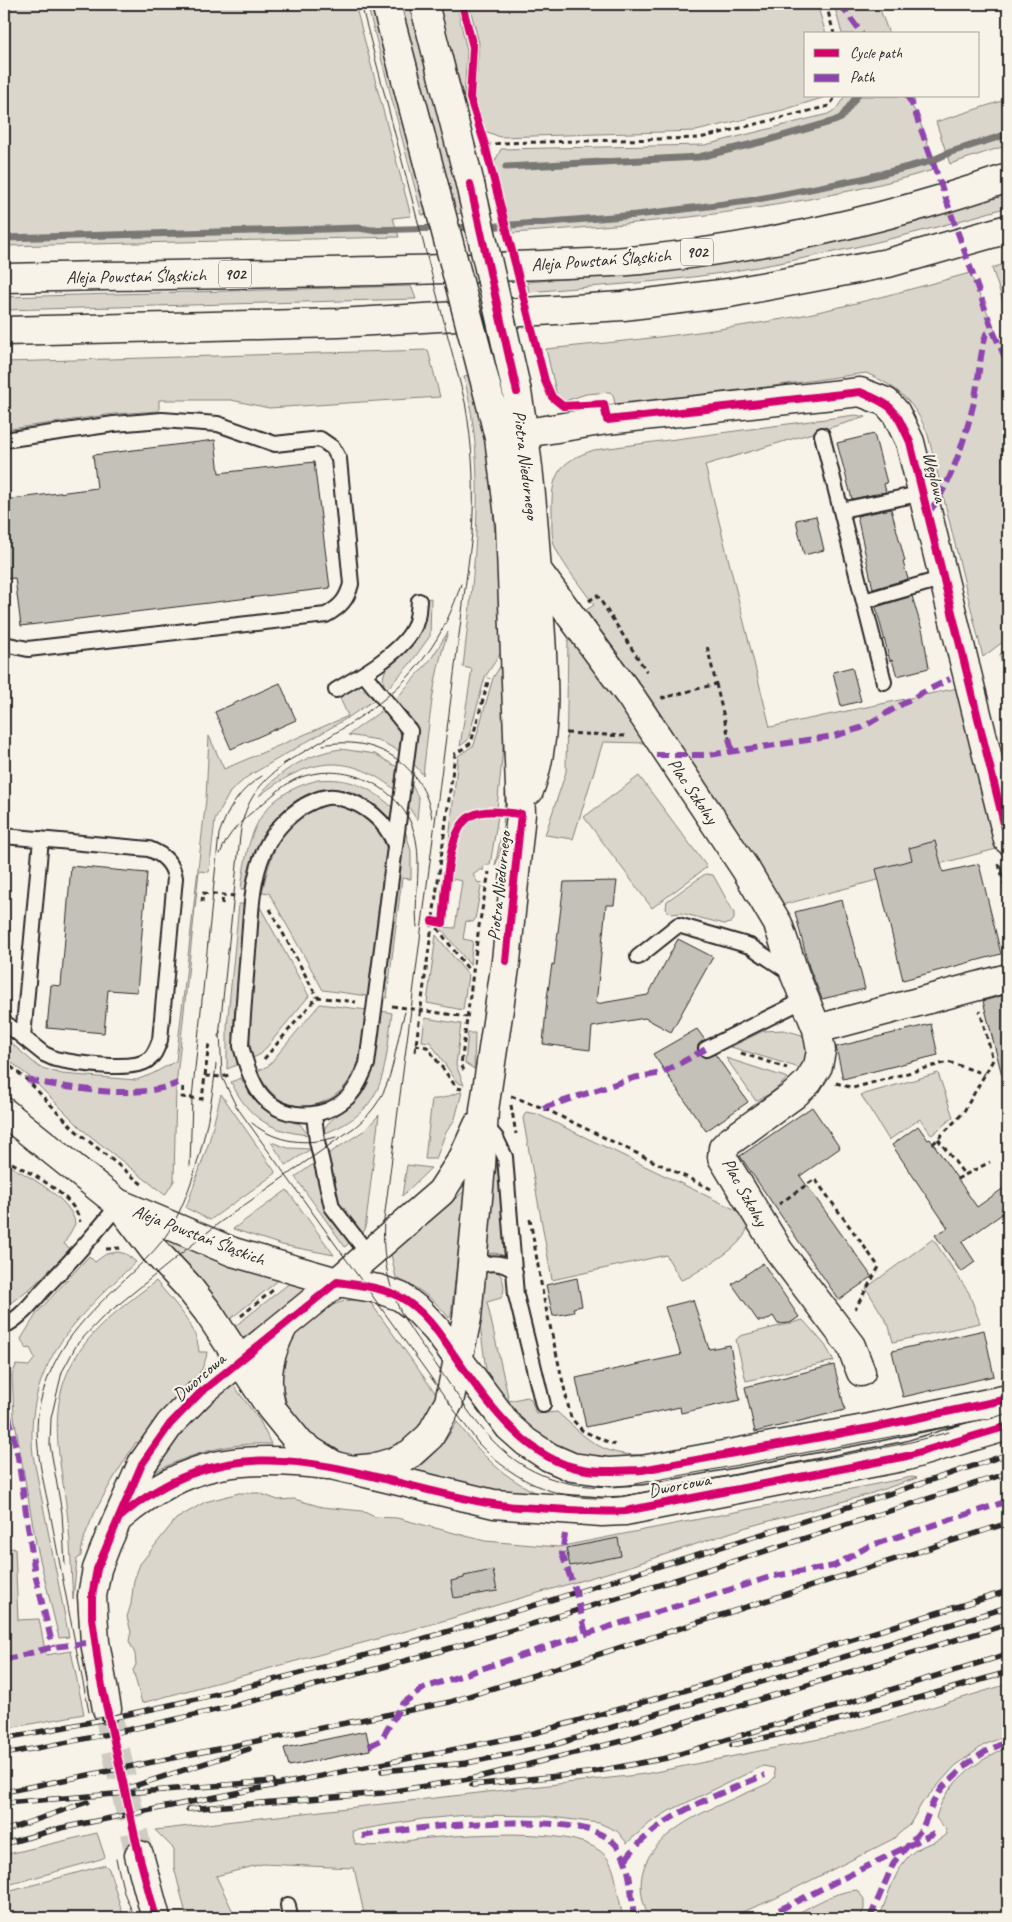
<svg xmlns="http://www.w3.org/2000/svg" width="1012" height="1922" font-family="Caveat,sans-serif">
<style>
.green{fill:#dad6cc;stroke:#82807c}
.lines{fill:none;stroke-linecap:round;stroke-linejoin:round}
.stream{stroke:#7a7874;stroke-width:7}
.building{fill:#c4c1b9;stroke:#2b2b2b}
.secondary-tunnel{stroke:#cecbc2;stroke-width:28;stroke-dasharray:28 14;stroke-linecap:butt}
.service-casing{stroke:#2b2b2b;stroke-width:18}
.minor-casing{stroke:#2b2b2b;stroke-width:31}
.secondary-casing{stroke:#2b2b2b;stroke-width:31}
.primary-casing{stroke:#2b2b2b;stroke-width:31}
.path{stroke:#2b2b2b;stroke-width:3;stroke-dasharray:5 4;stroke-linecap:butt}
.service{stroke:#f7f3e8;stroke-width:14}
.minor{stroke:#f7f3e8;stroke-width:28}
.secondary{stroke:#f7f3e8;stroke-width:28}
.primary{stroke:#f7f3e8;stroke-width:28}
.tram{stroke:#2b2b2b;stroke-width:1}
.rail-casing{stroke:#2b2b2b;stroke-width:5.5}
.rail{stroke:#f7f3e8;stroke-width:4;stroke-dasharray:11;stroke-linecap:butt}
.secondary-bridge-casing{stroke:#2b2b2b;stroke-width:31;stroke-linecap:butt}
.path-bridge{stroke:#2b2b2b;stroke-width:3;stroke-dasharray:5 4;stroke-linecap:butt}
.secondary-bridge{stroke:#f7f3e8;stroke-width:28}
.quiet{stroke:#8e44ad;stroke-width:6;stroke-dasharray:12 6;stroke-linecap:butt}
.cycleway-casing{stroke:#f7f3e8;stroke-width:11}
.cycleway{stroke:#d6006c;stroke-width:8}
.labels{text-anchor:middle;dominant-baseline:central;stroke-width:4.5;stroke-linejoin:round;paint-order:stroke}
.shield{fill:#f7f3e8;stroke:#686764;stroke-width:1}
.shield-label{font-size:16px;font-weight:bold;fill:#2b2b2b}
.street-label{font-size:18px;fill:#2b2b2b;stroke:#f7f3e8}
</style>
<rect width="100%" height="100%" fill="#f7f3e8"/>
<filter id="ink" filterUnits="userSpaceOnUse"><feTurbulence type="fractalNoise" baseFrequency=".02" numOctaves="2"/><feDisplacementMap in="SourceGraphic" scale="10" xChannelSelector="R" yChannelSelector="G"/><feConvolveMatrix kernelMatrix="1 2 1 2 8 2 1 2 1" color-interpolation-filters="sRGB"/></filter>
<g filter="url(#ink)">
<path class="green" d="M4 4H355L411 216 393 218 399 237 4 246Z
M367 4H374L428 214 422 215Z
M399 4H413L468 213 454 214Z
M438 4H456L458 10 467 51 464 98Z
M469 4H817L826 34H806V96H829L783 110 696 131 500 137 485 131 475 96 479 43Z
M834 4H878L889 34H842Z
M845 96H913L915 103 911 105 917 114 937 169C799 209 656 223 513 233L494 163 501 149 705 145 828 114 836 109Z
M1008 99V145L950 164 936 122Z
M1008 194V207C913 235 818 258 721 273 657 283 593 286 529 292L527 282C631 274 737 263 839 240 896 227 952 210 1008 194Z
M1008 263V317L992 268Z
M970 273 1008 360V638L983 657 928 435C915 402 898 387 866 373L616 408 613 395 610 392 586 394 565 401 557 396 546 349C629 341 712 332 794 317 853 305 912 289 970 273Z
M411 286 416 299 4 310V297Z
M428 350 440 397 269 408 231 400H159V411L114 414 4 430V362Z
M469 376 490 450 503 514 493 515 499 574 504 648 485 677 468 740 460 746 472 669 463 667C474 570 488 473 464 377Z
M855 415 866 417 705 465 770 727 958 688 1000 848 778 906 722 810 651 699 586 610 594 605C581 586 565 568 555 547 551 537 552 524 552 513 551 476 557 462 594 450Z
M431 598 430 636 410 664 386 690C374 666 404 654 417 637 425 626 426 612 427 599Z
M448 632C432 678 429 726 423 775L412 762C414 729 418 726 396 699L431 659Z
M568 640 573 642 647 743 603 742 573 839 545 835 566 772Z
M1008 648V689L1004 680 1000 654Z
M504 660C508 709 502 760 497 808 469 809 459 814 449 841L458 756 474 745 493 678Z
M355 686 364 690 374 700 349 717 247 777 230 792 215 820 209 872 199 871 176 1086 174 1181 165 1195 84 1131 33 1080 4 1056V1037L39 1067 62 1074 136 1080 152 1074 176 1061 206 799 209 736 224 769 348 716 339 696Z
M384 709 401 730 399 751 378 740 348 735Z
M509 734C513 766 509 838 495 866L503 825Z
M341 749 375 754 397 767 394 789C345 750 306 760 259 796 278 771 310 753 341 749Z
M639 776 707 867 652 908 584 817Z
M318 780C349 777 370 787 392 807L391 815 388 817C380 809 371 801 361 796 313 772 270 813 254 855 250 866 249 878 247 889H241C248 834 257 796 318 780Z
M410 781 419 799 417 820 407 804Z
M327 804C354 807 381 823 387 851L368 996 323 990 269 893 262 892C272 849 282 818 327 804Z
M482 816H498L490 865H484L483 871 481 869 473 875 478 883 482 882 475 919 473 922 466 921 463 939 473 941 470 965 440 927 455 928 462 881 452 879C455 854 454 825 482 816Z
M404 827 411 851V879L402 878 387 998 383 997Z
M705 874 713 875 734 913V919L731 923 724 924 681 913 671 914 666 909 667 901Z
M239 904H246L233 1034 237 1065 227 1069V1026Z
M260 907 309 996 261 1054 253 1058C242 1022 256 946 260 907Z
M436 935 468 975 463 1010 427 1003Z
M320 1004 367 1010C363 1033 362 1057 351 1077 338 1102 303 1116 278 1098 268 1091 263 1082 257 1071L268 1066Z
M381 1011 392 1013C384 1072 387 1110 323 1134 325 1118 350 1110 360 1097 377 1074 377 1039 381 1011Z
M425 1018 461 1024 456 1065 464 1085 457 1082 430 1042 422 1041Z
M784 1030 802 1035C809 1047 807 1056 803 1069L731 1047 763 1031Z
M468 1033H475L474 1069 465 1063Z
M726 1058 788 1078 771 1093 756 1101Z
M938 1073 953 1117 932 1135 920 1119 889 1140 861 1095Z
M241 1078C254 1105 271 1116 300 1124L308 1135C269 1131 248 1117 231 1082Z
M462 1092 455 1119 445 1134 436 1159H425L432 1099C443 1100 451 1094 462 1092Z
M221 1094 276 1173 210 1220 186 1208 209 1142Z
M526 1112 537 1114 736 1210 748 1219C752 1244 708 1264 689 1277L681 1280 666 1255 552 1280 523 1118Z
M379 1115 365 1230 361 1234 339 1205 328 1154 365 1130Z
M271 1142 288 1148 311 1149 286 1165Z
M496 1160 499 1161 505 1256 495 1253 484 1254 493 1162Z
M4 1163C24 1174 73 1198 75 1224L64 1244 71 1249 33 1286 4 1308Z
M315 1163 326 1210 350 1242 345 1247 295 1177Z
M407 1165 431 1168 402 1196Z
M287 1190 334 1255 282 1245 233 1229Z
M464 1191 465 1192 451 1316 449 1318C436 1300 416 1286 396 1278L391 1254Z
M157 1233 227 1264 280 1279 229 1320 196 1276Z
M933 1239 969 1293 980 1323 893 1342 889 1326 866 1288Z
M118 1252 126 1254 136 1262C75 1318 24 1366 33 1455L69 1637 59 1638 36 1543 14 1417 12 1375 16 1365 29 1366 35 1358 30 1348 26 1349 21 1339 37 1313 89 1256 95 1262 106 1254Z
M490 1270 499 1273C504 1279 506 1291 501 1298L487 1302 509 1401 527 1397 531 1399 536 1414 557 1412C570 1423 584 1438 599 1446 627 1462 664 1452 694 1447L660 1461 589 1460 554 1447 527 1428 491 1382 486 1370 480 1325 481 1272Z
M156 1281C173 1302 197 1324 199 1352H207C205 1380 160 1423 141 1445L136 1442C120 1468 81 1527 81 1556L77 1559 73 1600C71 1573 71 1546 68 1520 61 1455 40 1399 87 1341 106 1318 132 1299 156 1281Z
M291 1282 311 1287 244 1342 234 1327Z
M368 1299 436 1394C429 1420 413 1440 388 1450 331 1473 272 1421 284 1362 285 1353 289 1341 295 1333 299 1329 305 1325 309 1321 330 1303 341 1300 368 1299Z
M803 1320 825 1345 834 1361 746 1381 736 1340 740 1336Z
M232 1383 260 1421 271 1444C230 1442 193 1453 156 1471L177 1437Z
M457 1422C483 1457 501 1476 541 1495L529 1499 415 1473 416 1469C434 1455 446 1442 457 1422Z
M912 1477 917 1478 863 1496 747 1527 634 1565 432 1624 142 1703 133 1670 136 1665 135 1654 129 1641 131 1632 127 1617 131 1604 134 1580 140 1564 176 1519 205 1502 239 1493H259L278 1500 294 1499 322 1507 362 1511 375 1517 397 1518 485 1541 558 1547Z
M15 1548 18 1620 39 1619 46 1655 71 1651 84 1714 4 1729V1549Z
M1008 1684V1735L984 1745 955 1766 922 1803 910 1824 893 1839 774 1899 728 1918H649C612 1837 714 1809 769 1783L775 1777 774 1768 763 1766 669 1811 650 1823 627 1843 617 1831 599 1823 543 1816 467 1815 423 1819 352 1831 355 1844C376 1849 397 1842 419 1839 458 1835 570 1826 600 1851 612 1859 615 1875 617 1888 618 1897 623 1909 621 1918H365L354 1868 262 1864 216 1876 236 1918H187L174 1867V1849L155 1830 645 1774 844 1734Z
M1008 1747V1918H879C888 1897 896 1863 916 1850 926 1843 938 1843 947 1834L945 1828 936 1818C944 1784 977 1760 1008 1747Z
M97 1833 105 1857 101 1859 4 1886V1855Z
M105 1865 109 1869 124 1918H4V1893Z
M857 1890 864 1899V1909L860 1918H788C812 1907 831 1892 857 1890Z"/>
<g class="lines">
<path class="stream" d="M506 167 699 157 765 141 834 121 841 118 857 96
M486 227 637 215 748 201 862 179 931 161 951 152 1008 134
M451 228 475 227
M4 238 359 228 371 230 440 228"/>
</g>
<path class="building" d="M874 434 887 483 884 484 886 492 852 499 837 443Z
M215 440 219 473 314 462 330 588 21 626 15 578 4 579V500L97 488 93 455Z
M891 509 905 561 903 562 908 579 873 589 857 516Z
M816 516 824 550 804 555 796 520Z
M912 596 923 633 929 668 897 676 892 660 890 661 876 607Z
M852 667 861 701 841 706 833 672Z
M280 683 296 720 231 749 215 712Z
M935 841 943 872 979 864 1001 954 903 980 876 869 912 860 909 848Z
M71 866 147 873 137 992 108 990 104 1033 47 1028 51 985 61 986Z
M617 881 614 905H606L596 1004 648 995 678 939 713 957 671 1032 645 1018 592 1027 590 1050 543 1044 547 998 552 964 554 965 564 882Z
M842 900 865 989 822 999 809 967 795 912Z
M1008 994V1074L1002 1075 983 1001Z
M931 1024 938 1055 843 1079 836 1047Z
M697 1029 705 1040 698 1045V1053L705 1058 715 1054 748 1102 706 1131 653 1054Z
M812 1107 840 1148 800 1176 872 1277 839 1300 740 1156Z
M918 1126 928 1140 930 1139 977 1207 1008 1185V1210L962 1242 975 1262 961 1272 935 1235 948 1228 892 1145Z
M763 1263 799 1317 790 1323 778 1324 773 1316 765 1321H758L732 1284Z
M577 1278 582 1306 573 1308 574 1312 553 1316 546 1285Z
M693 1300 709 1349 730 1345 740 1400 681 1413 680 1407 586 1427 576 1378 681 1355 665 1307Z
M984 1330 994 1376 903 1397 892 1351Z
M834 1365 845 1410 755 1432 745 1387Z
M618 1538 621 1556 570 1566 566 1548Z
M493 1570 497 1591 454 1598 451 1581 464 1578V1576Z
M366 1731 370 1750 289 1766 284 1748Z"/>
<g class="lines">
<path class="secondary-tunnel" d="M107 1709 139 1855"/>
<defs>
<path id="service" d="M822 435 884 682
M4 440 114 424 162 420 218 424 275 444 320 439 333 448 339 459 351 584C347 600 340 607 326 615L28 649 4 644
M841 510 924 493
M864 601 944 578
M364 674 410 731 367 1064C362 1076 357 1088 348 1097 323 1121 280 1121 259 1092 250 1079 245 1061 241 1046 243 1010 246 975 249 940 251 912 252 880 263 854 270 835 287 816 304 806 315 800 327 794 340 798 365 804 386 821 395 845
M336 690C359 677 399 654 412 631 418 622 418 611 419 601
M4 836 149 849C162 854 173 863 175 878L160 1040C157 1047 155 1055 148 1060 132 1072 74 1063 55 1059L44 1054 4 1022
M638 957 678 925 750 946 792 974
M23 1037 41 839
M706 1049 804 1000
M314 1115 317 1141 332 1207 369 1255
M485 1125 496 1138 505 1157 516 1295 543 1405
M470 1269C485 1263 501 1259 515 1272
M4 1326C19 1319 32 1303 43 1290 70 1262 95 1234 119 1204
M288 1905 290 1918"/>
<path id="minor" d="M501 437 607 420 860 392 886 402 896 413 910 442 1008 840
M537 570 631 697 746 870 778 924 795 975 817 1029 821 1051 818 1066 808 1082 794 1095 729 1142 723 1148 722 1157 779 1251 851 1346 861 1372
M817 1029 1008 978"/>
<path id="secondary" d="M386 4 434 186
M424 4 470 184
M517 392C530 463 535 535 539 607 543 665 550 736 529 791
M4 1112 119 1204 154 1250 187 1285 208 1312 271 1408 301 1445 335 1466 352 1470 373 1468 393 1462 410 1454 430 1436 449 1402 467 1318 481 1166 484 1110 506 961 521 814 510 524 499 438 490 401
M120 1204 233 1252 337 1282 379 1289 401 1297 418 1310 436 1329 509 1427 526 1442 549 1457 572 1467 609 1472 642 1470 870 1428 1008 1399
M271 1406C264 1377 269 1353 283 1327
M361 1472 494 1504 602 1512 625 1511 907 1456 1008 1426
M120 1517C189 1458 242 1456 328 1465
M107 1709 95 1642 92 1596 97 1569 107 1543 142 1464 170 1424 200 1393 337 1282 441 1192 463 1158 478 1125
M139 1855 156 1918"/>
<path id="primary" d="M4 278C169 274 333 274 498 267 545 264 593 264 641 260 765 247 890 218 1008 178
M4 331 339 323 623 306 729 293 888 263 1008 229"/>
</defs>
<use href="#service" class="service-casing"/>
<use href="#minor" class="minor-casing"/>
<use href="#secondary" class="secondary-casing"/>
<use href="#primary" class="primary-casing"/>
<path class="path" d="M826 4 834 34
M486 145 502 143 700 138 829 106 836 96
M545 381 552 397 559 403
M589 601 597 595 647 672
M716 684 729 738
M662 696 663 698 716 684 707 646
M566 733 627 736
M999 864 1008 899
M202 902 203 893 234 896
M222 904 223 895
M270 909 317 997
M432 921 468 969H473
M317 997 356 1002
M392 1006 467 1017
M415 1045 427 1047 457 1088 462 1089
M415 1052 455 754 471 743 489 678
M741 1053 787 1068
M264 1059 317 997
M4 1061 27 1080 75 1130 143 1185
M464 1070 461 1065 479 926 489 872
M205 1076 209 1043
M836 1083 853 1088 948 1062 985 1074
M183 1087 182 1097 202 1099 205 1076 222 1077 232 1074
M511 1096 543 1108 711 1189
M511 1105 516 1134
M938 1139 964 1174
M933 1144 963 1113 993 1060 980 1011
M4 1159C27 1171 75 1194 80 1222
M957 1179 990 1162
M779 1204 815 1179 879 1267 855 1309
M530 1219 543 1295 571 1418 583 1431 615 1445
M106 1249 120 1248
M241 1316 273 1290"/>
<use href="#service" class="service"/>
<use href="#minor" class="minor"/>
<use href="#secondary" class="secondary"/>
<use href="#primary" class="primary"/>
<path class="tram" d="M361 4 465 402C473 447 475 489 472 534L384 1220C382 1250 386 1278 398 1306 408 1329 425 1349 439 1369 463 1403 486 1442 521 1464 556 1486 595 1490 635 1484L993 1418
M323 745C375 734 424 764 432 818
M283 764C366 715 430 683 461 584
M220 854C228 832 243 819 261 805 271 797 282 786 294 780 335 761 387 778 409 819 426 852 413 892 417 927
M220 1031 222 1077 236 1106 478 1443C516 1484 563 1503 618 1497L907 1443 949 1432
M219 1037 240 836C244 800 261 781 289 761
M252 1123C276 1143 307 1146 336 1137
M190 1166 192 1098 219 834C227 810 240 789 262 776
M987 1420 1008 1413
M65 1565 62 1513 50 1445 51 1418 62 1372 77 1344 102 1318 219 1223 355 1127C396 1094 391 1058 405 1012
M89 1712C76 1649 64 1586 52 1523 45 1485 31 1442 40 1403 54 1346 85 1317 126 1278 139 1266 152 1254 163 1240 194 1197 211 1117 216 1064
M116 1859 124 1893 135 1918"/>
<defs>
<path id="rail" d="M4 1738C225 1701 440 1636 653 1568 772 1531 891 1495 1008 1454
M732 1745C826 1725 917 1699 1008 1672
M4 1754C347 1694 678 1578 1008 1473
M382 1771 467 1763 557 1744 1008 1607
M472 1785 587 1773 667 1758 1008 1654
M125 1789 249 1749
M4 1792 450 1702 1008 1523
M4 1803 273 1781
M188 1809 382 1793 475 1778 626 1740 1008 1624
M4 1831 87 1802
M4 1844 61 1828 531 1734 704 1685 1008 1591"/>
</defs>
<use href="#rail" class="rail-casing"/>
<use href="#rail" class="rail"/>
<defs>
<path id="secondary-bridge" d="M470 184 517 392
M434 186 490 401"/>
</defs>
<use href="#secondary-bridge" class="secondary-bridge-casing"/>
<path class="path-bridge" d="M530 324 545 381"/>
<use href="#secondary-bridge" class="secondary-bridge"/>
<path class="quiet" d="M840 4 862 34
M907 96 912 104 993 331
M928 513C950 488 965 438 973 406 979 382 979 357 986 334L993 331 1008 364
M729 738 732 751
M656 755H709L834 736 861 728 918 695 950 679
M27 1080C72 1088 135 1101 178 1083
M543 1108 633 1078 662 1073 706 1049
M6 1326V1403L18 1457 35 1574 53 1647
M565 1534 562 1554 576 1593 586 1634
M4 1660 53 1647 95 1642
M369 1746 381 1740 402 1704 424 1688 586 1634 774 1576 834 1566 869 1546 1008 1501
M362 1836C410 1828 585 1806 616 1845 632 1864 631 1895 634 1918
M626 1859C659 1814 715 1796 765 1775
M763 1918 934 1833
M870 1918 894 1862 922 1829 934 1800 943 1787 967 1764 985 1752 1008 1741"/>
<defs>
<path id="cycleway" d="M462 4 473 47 470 98 485 145 545 381 552 397 563 406 604 404 607 420 860 392C895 406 894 408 910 442L1008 840
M470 184 517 392
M432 921 443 923C446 897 446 829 471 816 485 808 506 813 521 814L506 961
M120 1517C243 1412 357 1481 493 1504 508 1507 523 1507 538 1508 567 1510 596 1513 625 1511L907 1456 1008 1426
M156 1918 139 1855 100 1677 92 1618V1596L97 1569 142 1464 170 1424 200 1393 337 1282C358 1285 381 1287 400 1297 424 1310 439 1333 454 1355 482 1396 522 1454 573 1467 596 1473 619 1471 642 1470L870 1428 1008 1399"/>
</defs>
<use href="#cycleway" class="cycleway-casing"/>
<use href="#cycleway" class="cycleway"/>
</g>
</g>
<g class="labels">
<g class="shield">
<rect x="681" y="238.5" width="32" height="27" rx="4"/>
<rect x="219" y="260.5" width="32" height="27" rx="4"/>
</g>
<g class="shield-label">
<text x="697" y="252">902</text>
<text x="235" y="274">902</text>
</g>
<g class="street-label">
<text transform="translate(601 260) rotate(-4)">Aleja Powstań Śląskich</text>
<text transform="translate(136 276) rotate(-1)">Aleja Powstań Śląskich</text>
<text transform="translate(526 465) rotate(83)">Piotra Niedurnego</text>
<text transform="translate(935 477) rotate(76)">Węglowa</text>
<text transform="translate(693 791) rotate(56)">Plac Szkolny</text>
<text transform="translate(499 886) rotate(-84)">Piotra Niedurnego</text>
<text transform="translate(745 1192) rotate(61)">Plac Szkolny</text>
<text transform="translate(199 1235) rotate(21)">Aleja Powstań Śląskich</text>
<text transform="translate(199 1377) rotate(-41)">Dworcowa</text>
<text transform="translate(679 1485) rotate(-11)">Dworcowa</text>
</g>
</g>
<rect width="1012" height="1922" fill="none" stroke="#f7f3e8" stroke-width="20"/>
<rect x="10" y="10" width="992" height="1902" fill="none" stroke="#2b2b2b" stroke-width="2" filter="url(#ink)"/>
<rect x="804" y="32" width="175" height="65" fill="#f7f3e8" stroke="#a5a39c"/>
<rect x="814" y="49" width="25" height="8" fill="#d6006c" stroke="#a5a39c"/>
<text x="850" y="58" font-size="15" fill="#2b2b2b">Cycle path</text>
<rect x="814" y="74" width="25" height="8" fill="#8e44ad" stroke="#a5a39c"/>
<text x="850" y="82" font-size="15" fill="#2b2b2b">Path</text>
</svg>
